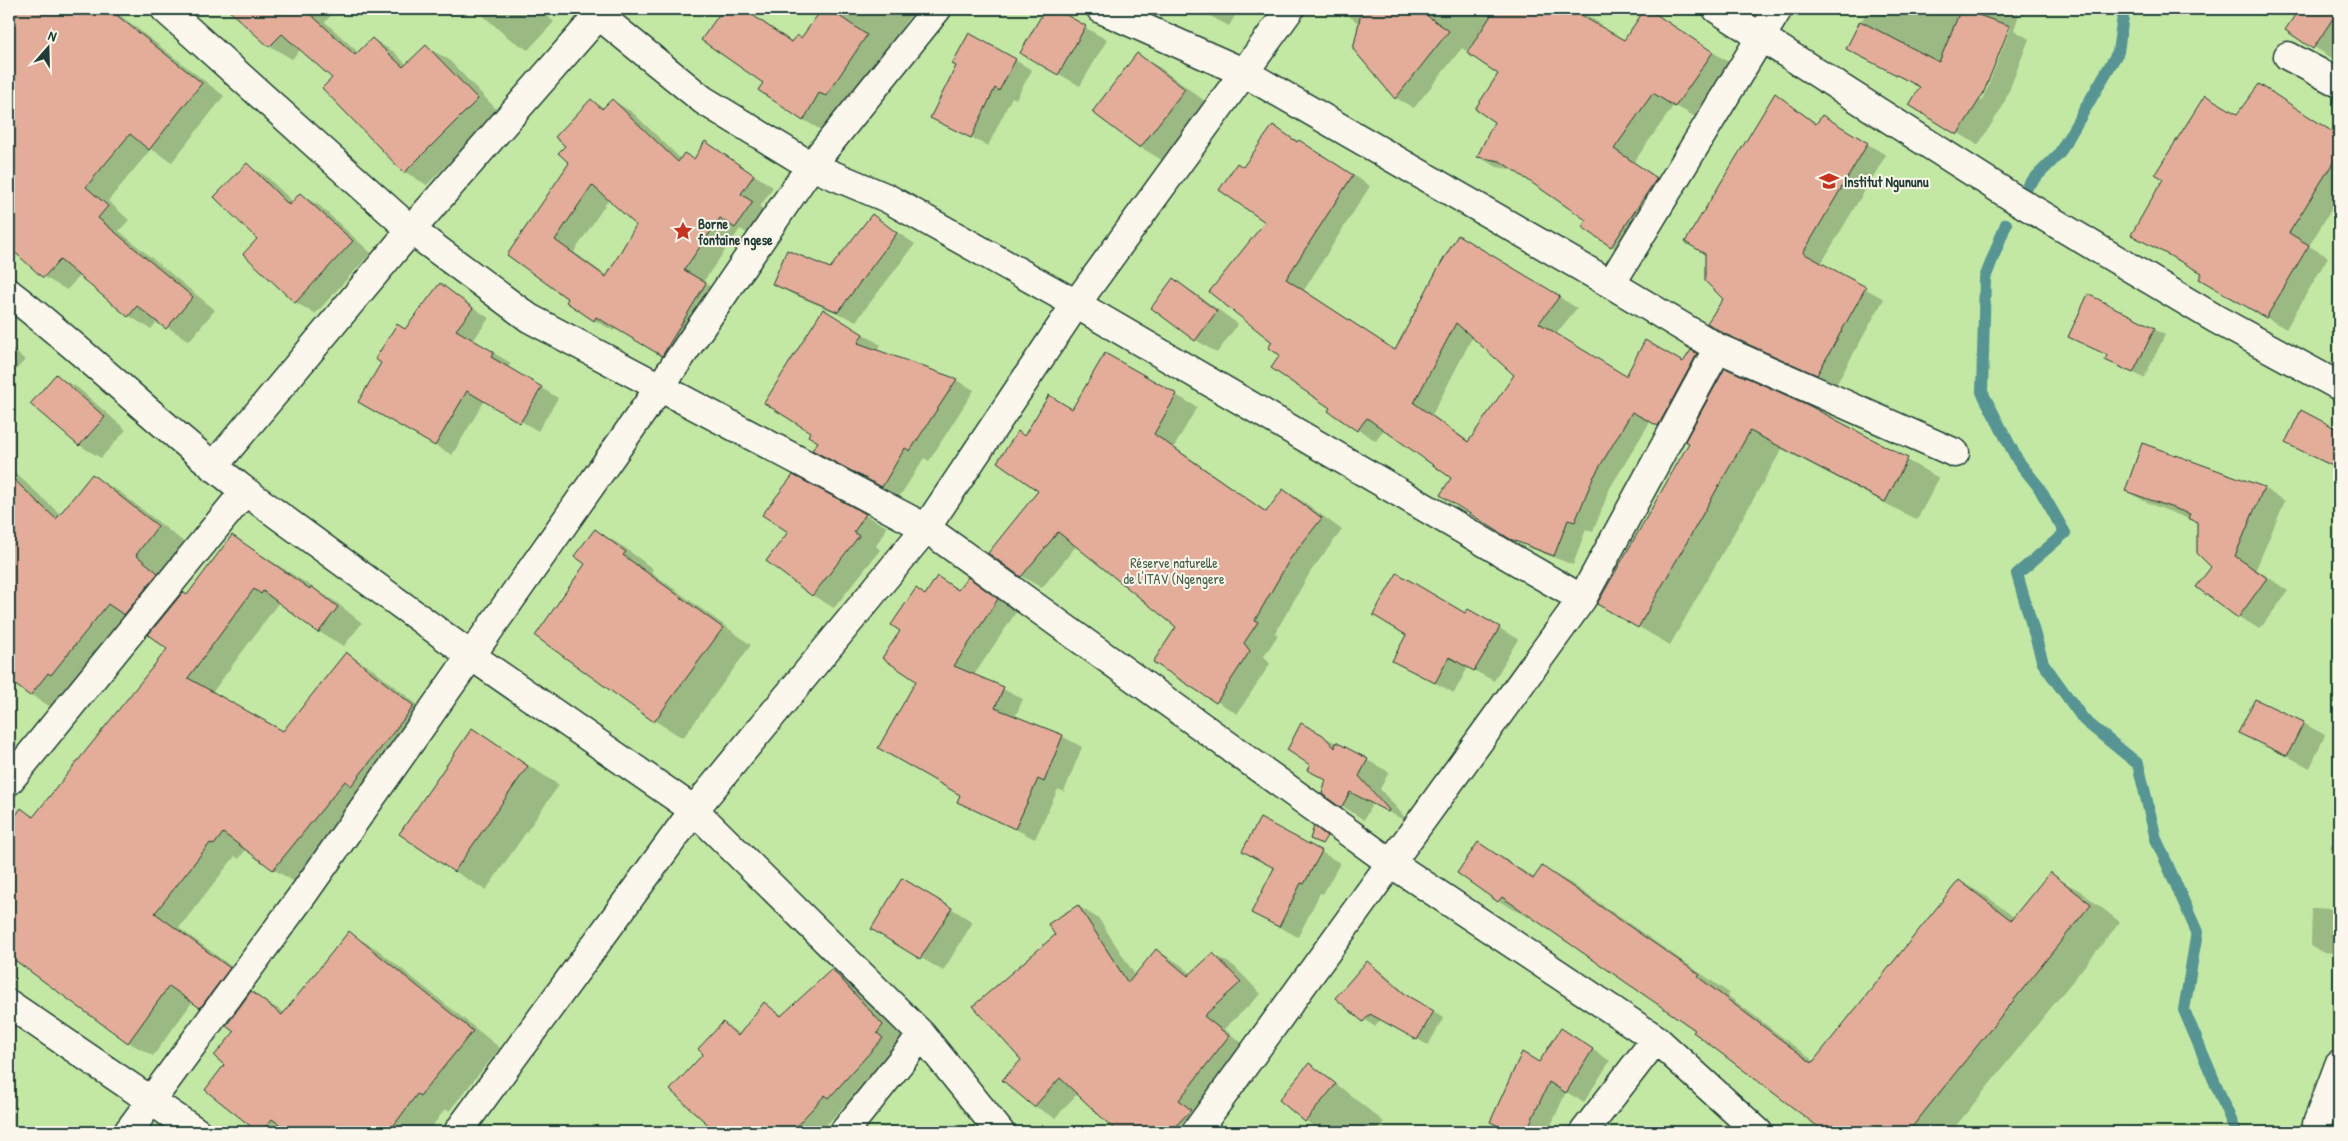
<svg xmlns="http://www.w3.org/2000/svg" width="2348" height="1141" font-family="'Patrick Hand',sans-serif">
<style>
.green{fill:#c2e8a3;stroke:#70926c}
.shadow{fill:#0003;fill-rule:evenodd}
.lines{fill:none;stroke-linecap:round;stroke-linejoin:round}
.stream{stroke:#579594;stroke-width:12}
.building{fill:#e3ad99;stroke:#1f3d34;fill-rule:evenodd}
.street-casing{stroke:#1f3d34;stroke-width:31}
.street{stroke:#fbf7ec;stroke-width:28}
.labels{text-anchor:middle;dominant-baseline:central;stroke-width:4;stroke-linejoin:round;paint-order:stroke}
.poi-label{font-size:14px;font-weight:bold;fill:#1f3d34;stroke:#fbf7ec;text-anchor:start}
.park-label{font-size:14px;fill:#405f4a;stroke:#fbf7ec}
</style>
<rect width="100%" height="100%" fill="#f4e1d3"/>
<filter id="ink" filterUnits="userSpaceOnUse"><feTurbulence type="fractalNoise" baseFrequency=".02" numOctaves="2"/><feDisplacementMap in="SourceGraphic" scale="10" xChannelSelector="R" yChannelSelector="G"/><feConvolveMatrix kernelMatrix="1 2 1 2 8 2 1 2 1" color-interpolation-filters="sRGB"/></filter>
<g filter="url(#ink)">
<path class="green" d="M9 9H2339V1132H9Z"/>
<path class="shadow" d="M9 9H112L224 96 172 162 151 149 108 201 129 220 119 231 215 310 189 341 158 321 151 329 129 316 80 275 67 290 44 277 9 245V76L12 73 9 71Z
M247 9H337L325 22 359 53 373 39 394 52 407 65 426 47 448 59 499 112 427 185 405 172 324 88 334 78 301 49 292 59 270 46 239 18Z
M476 9H540L554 22 528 50 507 37Z
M724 9H744L793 42 802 39 823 9H915L864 80 848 107 841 104 824 132 804 120 764 83 702 39Z
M1047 9H1053L1107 40 1080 86 1022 53Z
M1197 9H1239L1229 26Z
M1354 9H1576L1601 24 1570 121 1646 9 1733 65 1697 118 1674 105 1634 162 1678 191 1632 258 1611 246 1588 220 1516 170 1497 167 1479 157 1496 122 1500 74 1462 48 1414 108 1396 98 1360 24 1349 16Z
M1868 9H2021L2014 30 2029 39 2003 106 1978 145 1911 104 1921 88 1847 48ZM2008 27H2011L1982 101 1980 100Z
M2301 9H2339V58L2335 60 2287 30Z
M970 34 1032 70 1016 99 1012 97 988 146 932 118Z
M1137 55 1159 67 1206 102 1162 160 1140 147Z
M1775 95 1818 124 1822 117 1886 155 1821 264 1884 299 1836 385 1746 345 1709 323 1725 298Z
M2280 98 2339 136V197L2309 246 2328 257 2286 329 2200 279 2203 273 2164 179 2238 116Z
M612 100 632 112 681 159 694 160 705 143 773 187 760 207 772 214 755 238 740 229 703 282 725 295 682 366 616 327 614 331 594 320 509 255 570 163 567 146 592 101 605 108ZM609 199 637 225 607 276 574 252Z
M1273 127 1318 152 1370 186 1304 290 1396 351 1476 247 1577 308 1556 334 1626 377 1684 363 1691 352 1714 365 1676 435 1650 422 1610 488 1593 532 1586 529 1573 565 1530 548 1511 537 1453 478 1384 429 1376 441 1330 411 1332 408 1282 355 1274 342 1267 222 1244 168ZM1473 336 1515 375 1470 442 1432 415Z
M247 165 266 176 293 202 300 194 320 206 371 253 315 314 295 302 259 239Z
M873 216 915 244 856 321 792 294 774 284 830 270Z
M1173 280 1195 293 1238 324 1217 353 1196 340Z
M440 285 489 318 473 341 511 363 508 368 558 398 538 431 485 400 452 455 360 402 406 330Z
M842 321 881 345 877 351 956 380 974 390 929 461 924 458 900 496 832 460 820 442Z
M2154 329 2165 335 2144 378 2106 360 2108 355Z
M9 346 25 360 9 377Z
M1105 355 1197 407 1174 447 1267 512 1284 490 1304 502 1342 530 1311 571 1275 633 1278 635 1264 656 1270 664 1237 714 1155 662 1178 627 1077 545 1042 588 1021 576 1040 491 1025 437 1073 410Z
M56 376 78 388 126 430 101 458 79 445Z
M1805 405 1939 478 1917 520 1782 449 1670 645 1599 604 1691 443Z
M2301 412 2339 431V470L2286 443Z
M9 467 61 515 92 476 120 492 185 543 163 572 185 589 182 593 188 596 232 536 336 602 362 623 344 646 319 632 279 602 212 693 283 732 346 653 371 668 438 721 298 884 273 869 246 849 239 859 235 856 179 928 254 983 225 1021 193 1001 153 1056 128 1042 9 955V887L21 870 9 858V827L21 810 34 817 169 649 153 631 135 620 58 711 31 695 9 678Z
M2263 488 2285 501 2256 569 2288 591 2260 629 2239 617 2212 567 2199 523 2148 503 2126 491Z
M865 515 887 527 876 546 880 550 834 608 812 595Z
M595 530 624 547 653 569 651 572 751 645 683 738 655 721 537 636 587 564Z
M2339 571V587L2332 582Z
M938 578 959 590 968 579 1017 611 974 675 1023 699 1015 717 1062 736 1082 747 1064 792 1058 789 1035 839 959 801 962 794 918 681 926 596Z
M1468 611 1518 639 1494 681 1468 667 1454 693 1394 661 1466 614Z
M2303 723 2325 735 2310 768 2240 732Z
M473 730 559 785 486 890 454 871Z
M1323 736 1389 772 1380 789 1410 823 1372 804 1364 820 1324 794 1327 780Z
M2339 826V854L2330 849Z
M1479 843 1535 878 1542 867 1572 884 1729 993 1727 995 1815 1062 1960 881 1989 898 2015 918 2050 874 2080 891 2120 922 1951 1132H1827L1695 1031 1696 1030 1531 915 1529 918 1499 901Z
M1321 852 1340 863 1323 894 1320 893 1298 937 1253 913Z
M925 892 973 922 943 971 873 929Z
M1078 906 1099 919 1135 975 1157 950 1178 963 1192 974 1213 954 1234 966 1261 994 1224 1029 1250 1049 1203 1132H1119L1078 1093 1055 1118 1034 1106 1022 1060 1056 935Z
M2312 908 2339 909V953L2322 952 2311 946Z
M349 933 377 949 500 1048 449 1111 445 1109 428 1132H260L206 1090 226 1064 235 1032 252 993 285 1013Z
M1367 963 1378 969 1417 1003 1444 1018 1428 1045 1381 1019 1375 1027 1337 998Z
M832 970 851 981 902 1037 896 1045 901 1049 849 1108 844 1106 820 1132H718L672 1089 704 1054 723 1024 741 1034 764 1004 783 1015Z
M1578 1040 1610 1061 1584 1102 1566 1092 1548 1132H1510L1492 1122 1540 1064Z
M1310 1065 1320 1071 1384 1122 1374 1132H1320L1281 1100Z"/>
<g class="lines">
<path class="stream" d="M2028 185 2059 154 2118 52 2124 9
M2006 224 1985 278 1982 392 2018 461 2038 486 2065 533 2017 574 2043 663 2084 720 2138 764 2156 839 2197 932 2184 1010 2236 1132"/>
</g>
<path class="building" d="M9 9H109L202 83 149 150 130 134 86 187 108 206 98 218 193 297 166 329 137 306 128 317 60 260 43 278 9 247Z
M227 9H305L355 55 372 38 403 67 426 45 478 99 404 173 322 88 332 78 282 34 269 47Z
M723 9H744L791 42 797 35 801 38 822 9H829L867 35 826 96 819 93 803 121 758 90 763 83 701 40Z
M1045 9H1056L1086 26 1058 75 1020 53Z
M1362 9H1418L1449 31 1395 99 1353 49Z
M1495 9H1570L1624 40 1645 9H1648L1713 52 1675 107 1653 93 1614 149 1657 178 1611 247 1582 227 1586 220 1500 161 1477 157 1494 122 1475 109 1498 74 1467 53Z
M1961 9 2010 26 1983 94 1957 135 1909 105 1920 87 1846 49 1860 21 1939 62Z
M2299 9H2339L2313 49 2285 30Z
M969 33 1016 59 999 91 995 88 971 138 930 118 956 66 952 64Z
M1137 53 1185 89 1140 148 1092 112Z
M2259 84 2339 136V153L2289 233 2309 245 2266 318 2199 279 2202 273 2131 235 2163 179 2155 174 2205 95 2237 114Z
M1775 93 1816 124 1822 115 1868 143 1803 253 1866 287 1817 375 1725 334 1707 323 1723 299 1705 281V254L1685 242Z
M591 99 602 109 612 99 678 162 684 153 694 159 705 141 754 175 741 194 753 202 735 228 720 218 684 270 706 283 662 356 596 317 594 321 566 302 568 299 507 255 569 163 558 153 565 146 555 137ZM592 185 636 225 606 277 555 240Z
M1273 125 1297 142 1299 140 1353 175 1286 279 1395 350 1437 270 1458 235 1560 296 1539 323 1626 376 1645 340 1683 362 1691 350 1697 354 1658 426 1632 412 1593 478 1575 522 1568 520 1554 556 1510 539 1440 495 1451 478 1367 418 1357 431 1328 411 1330 408 1271 368 1280 355 1268 348 1272 342 1209 292 1265 222 1219 190 1237 163 1243 167ZM1456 323 1514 375 1468 442 1414 403Z
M247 163 289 205 300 193 353 241 295 303 243 254 257 239 214 197Z
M872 214 897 233 838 312 772 284 787 250 830 268Z
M1173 278 1217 311 1195 341 1151 308Z
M440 283 473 308 456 330 494 352 491 357 542 387 520 423 467 391 435 446 358 402 381 363 375 359 397 324 405 329Z
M2088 294 2155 328 2133 373 2105 360 2107 355 2068 337Z
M823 309 863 334 858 343 957 379 910 451 905 448 882 487 812 450 818 442 808 436 810 432 764 403Z
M1105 353 1177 394 1154 434 1266 512 1283 489 1322 518 1290 559 1255 620 1258 622 1244 643 1250 651 1216 703 1153 662 1176 627 1058 532 1021 577 988 553 1038 491 997 462 1018 431 1024 436 1049 395 1072 409Z
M1725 368 1806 404 1908 458 1885 502 1750 431 1638 628 1597 604 1689 443 1685 441Z
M56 374 105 417 79 446 30 404Z
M2301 410 2339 430V469L2285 443Z
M2142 443 2264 487 2235 556 2267 578 2238 618 2196 587 2211 567 2197 553V522L2188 518 2190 514 2125 491Z
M92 474 158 526 136 555 158 573 124 615 108 604 51 675 48 673 30 696 9 680V475L56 519Z
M793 475 866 514 854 532 859 536 812 596 766 561 788 532 762 515Z
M595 529 626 552 623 555 723 628 654 722 535 636 585 564 574 556Z
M232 535 310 589 311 586 338 607 318 633 263 591 261 594 254 589 188 678 283 731 346 652 414 706 351 786 345 781 273 870 223 833 214 845 210 843 155 913 230 968 200 1008 169 986 128 1043 9 956V825L21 808 33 817 167 649 148 635 183 592 187 595Z
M1397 573 1465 613 1468 609 1500 627 1474 671 1449 657 1435 683 1392 661 1406 635 1373 615Z
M937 576 958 590 968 577 998 599 954 666 1004 687 995 708 1063 735 1044 782 1038 779 1015 829 957 802 960 795 878 748 916 681 882 658 900 631 891 625 916 588 925 595Z
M2255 699 2304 722 2287 756 2238 733Z
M1301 723 1323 735 1335 748 1336 742 1368 759 1359 776 1389 810 1388 812 1350 792 1341 808 1322 794 1326 780 1307 770 1310 765 1287 750Z
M472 728 528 766 454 872 399 834Z
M1260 818 1322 851 1304 884 1301 883 1279 927 1251 913 1274 868 1242 851Z
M1314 826 1327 836 1322 844 1310 839Z
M1478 842 1533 879 1542 866 1700 975 1698 977 1812 1063 1959 880 2011 920 2050 872 2091 904 1908 1132H1825L1693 1032 1695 1030 1502 897 1498 902 1457 873Z
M902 878 952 908 920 959 871 929Z
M1078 905 1128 983 1156 949 1188 976 1213 953 1241 982 1204 1016 1229 1036 1179 1100 1191 1110 1170 1132H1117L1060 1078 1034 1107 1002 1080 1021 1060 973 1006 1055 935 1048 924Z
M349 931 473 1031 420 1096 417 1094 389 1132H290L272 1119 261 1132H258L205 1090 224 1065 214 1056 234 1032 226 1026 251 991 282 1015Z
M1367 961 1406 995 1434 1011 1417 1040 1370 1014 1363 1022 1335 998Z
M832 969 883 1025 877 1033 883 1038 829 1098 825 1095 791 1132H716L670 1090 703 1054 698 1049 723 1022 738 1036 764 1002 781 1016Z
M1561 1028 1593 1049 1566 1093 1549 1082 1526 1132H1512L1490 1122 1522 1052 1539 1062Z
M1309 1063 1336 1084 1305 1122 1279 1100Z"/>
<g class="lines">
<defs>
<path id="street" d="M165 9 411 230 529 318 926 528 1391 863 1656 1039 1758 1132
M591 9 703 100 811 166 887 198 1076 304 1582 599
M1101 9 1245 73 1611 284 1718 348 1955 453
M1717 9 2015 199 2216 319 2339 386
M2288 56 2339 83
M1611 284 1778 9
M9 293C91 356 163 429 245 491L470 655 694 810 922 1035 1000 1132
M213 467 411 230 604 9
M9 781 245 491
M9 1004 197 1132
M2317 1124 2339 1065
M128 1132 304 893 660 387 811 166 937 9
M458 1132 694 810 926 528 1076 304 1290 9
M844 1132 922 1035
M1196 1132 1582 599 1718 348
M1584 1132 1656 1039"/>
</defs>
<use href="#street" class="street-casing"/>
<use href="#street" class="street"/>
</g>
</g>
<defs>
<symbol id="school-bare" viewBox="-9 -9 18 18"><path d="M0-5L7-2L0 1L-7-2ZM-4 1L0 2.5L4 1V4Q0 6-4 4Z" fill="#c8321e" stroke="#fbf7ec" stroke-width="2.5" paint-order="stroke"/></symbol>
<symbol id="sight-bare" viewBox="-9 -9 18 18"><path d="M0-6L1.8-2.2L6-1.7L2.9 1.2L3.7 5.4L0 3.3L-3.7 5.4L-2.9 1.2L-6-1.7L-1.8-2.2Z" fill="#c8321e" stroke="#fbf7ec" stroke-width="2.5" paint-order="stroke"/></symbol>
</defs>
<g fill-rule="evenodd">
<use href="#school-bare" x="1815" y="167" width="28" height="28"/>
<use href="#sight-bare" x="669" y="217" width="28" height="28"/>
</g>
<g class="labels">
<g class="poi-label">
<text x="1844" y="181">Institut Ngununu</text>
<text x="698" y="223">Borne<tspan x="698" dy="16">fontaine ngese</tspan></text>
</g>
<g class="park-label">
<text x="1174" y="562">Réserve naturelle<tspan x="1174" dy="16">de l'ITAV (Ngengere</tspan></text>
</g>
</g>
<rect width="2348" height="1141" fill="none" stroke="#fbf7ec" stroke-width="30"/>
<rect x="15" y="15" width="2318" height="1111" fill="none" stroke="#1f3d34" stroke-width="2" filter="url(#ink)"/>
<g transform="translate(48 48) rotate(20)" stroke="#fbf7ec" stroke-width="4" paint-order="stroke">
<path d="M0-4L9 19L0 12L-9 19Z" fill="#1f3d34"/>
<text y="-8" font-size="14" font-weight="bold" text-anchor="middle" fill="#1f3d34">N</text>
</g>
</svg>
